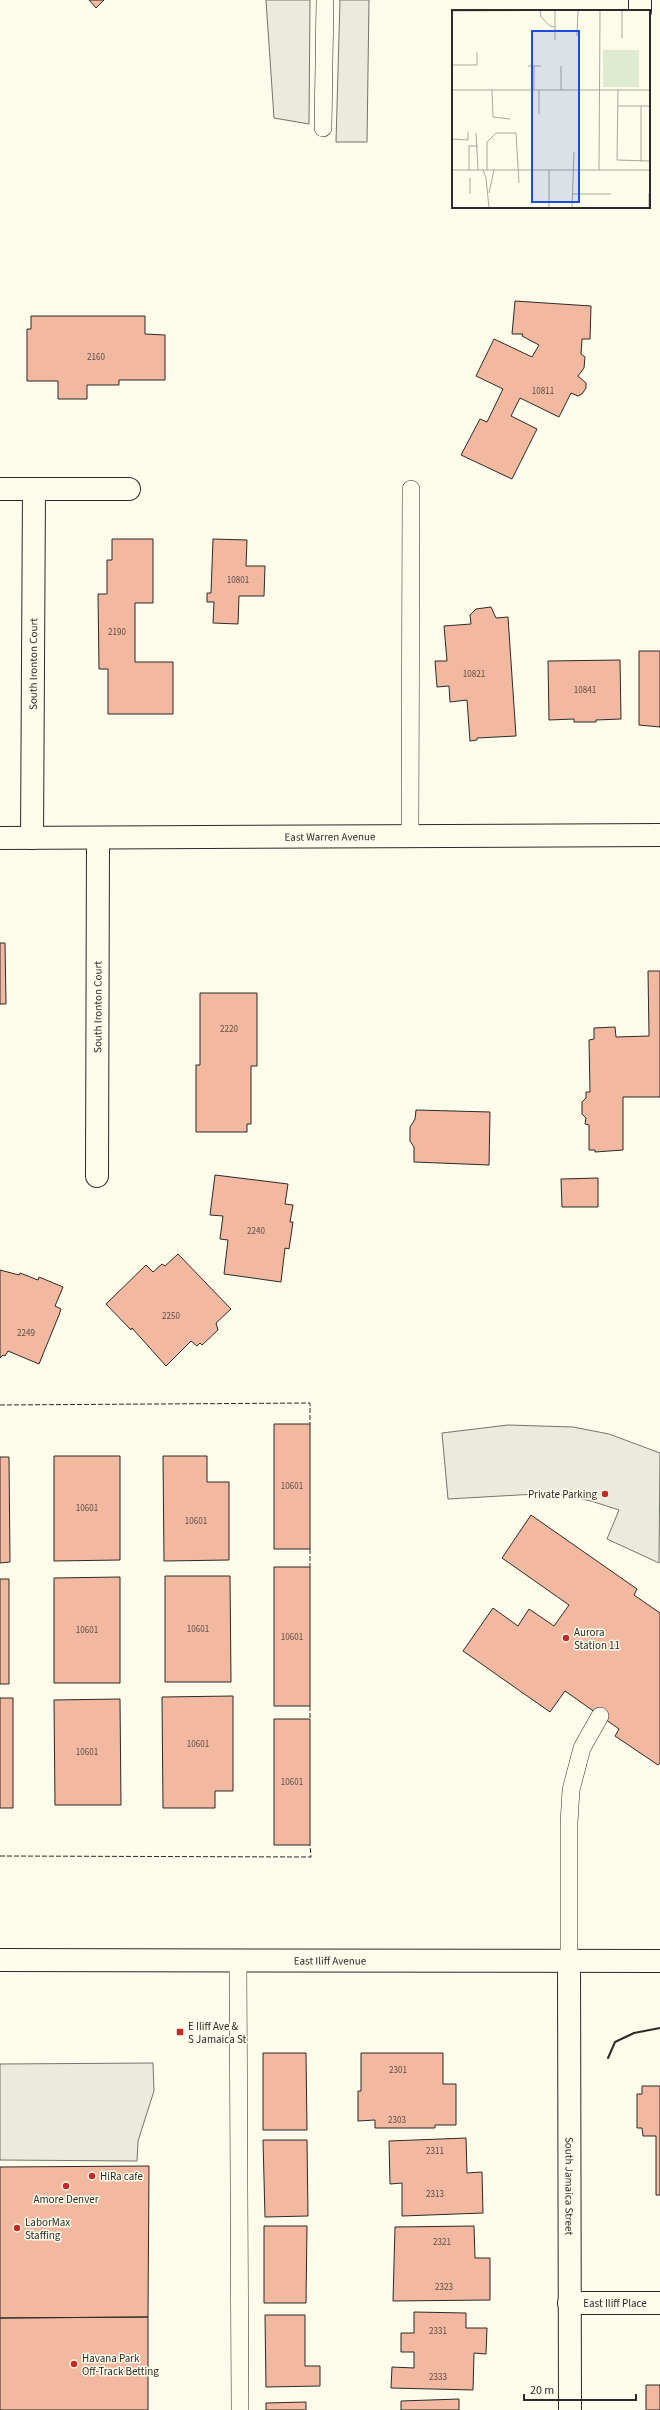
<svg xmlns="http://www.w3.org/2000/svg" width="660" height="2410" font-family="'Source Sans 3',sans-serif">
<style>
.parking{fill:#eceadb;stroke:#74746e}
.building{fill:#f2b8a0;stroke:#2b2b2b}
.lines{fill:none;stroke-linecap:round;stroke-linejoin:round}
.lane-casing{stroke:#2b2b2b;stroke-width:18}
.street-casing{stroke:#2b2b2b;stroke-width:24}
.primary-casing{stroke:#2b2b2b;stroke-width:24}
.lane{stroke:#fdfbea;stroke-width:17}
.street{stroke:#fdfbea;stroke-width:22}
.primary{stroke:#fdfbea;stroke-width:22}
.fence{stroke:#2b2b2b;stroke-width:1;stroke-dasharray:5 2;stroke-linecap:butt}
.wall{stroke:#2b2b2b;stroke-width:2}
.poi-dot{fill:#c62828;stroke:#fdfbea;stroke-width:1.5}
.labels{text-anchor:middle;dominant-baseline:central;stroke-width:3;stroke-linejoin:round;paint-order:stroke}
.number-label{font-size:9px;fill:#5d4e48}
.street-label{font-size:11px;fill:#2b2b2b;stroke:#fdfbea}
.poi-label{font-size:11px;fill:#2b2b2b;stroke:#fdfbea;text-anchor:start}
.inset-road{fill:none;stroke:#a9a89e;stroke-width:1}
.view{fill:#1d4ed8;fill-opacity:0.15;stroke:#1d4ed8;stroke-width:2}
.inset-edge{fill:none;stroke:#2b2b2b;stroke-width:2}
</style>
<rect width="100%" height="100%" fill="#fdfbea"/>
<path class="parking" d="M266 0H310L309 124 274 118Z
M340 0H369L367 142H336Z
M508 1425 573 1427 609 1434 660 1453 659 1563 607 1539 619 1510 591 1501 564 1495 536 1494 448 1499 442 1433Z
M153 2063 154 2091 138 2141 137 2161 0 2160V2064Z"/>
<path class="building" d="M89 0H104L96 8Z
M515 301 591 306 590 339H582L581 354 585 357 584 368 578 376 586 383V388L582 394 578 396 571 393 559 417 520 398 511 416 537 429 512 479 461 455 480 419 487 422 503 389 476 376 494 339 532 357 539 345 522 336 523 334H512Z
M31 316H145V334L165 335V380H119V385H87V399H58V381H27V329H31Z
M112 539H153V603H135V662H173V714H108V669H99L98 594H107V560H112Z
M213 539 247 540 246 566H265L264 596H239L238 624 213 623 214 602H207V593H211Z
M491 607 496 618 508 617 516 736 477 738V740L470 741 467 700 450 702 449 686 437 687 435 661H447L444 626 471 624 470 615 476 609Z
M639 651H660V727L639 725Z
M620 660 621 719 596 720V722H574V719L549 720 548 661Z
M0 943H5L6 1004H0Z
M648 971H660V1097H623V1150L595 1152V1150H589V1125L585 1124 586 1118 582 1114V1102L586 1098V1092H590L589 1040 594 1039V1028L615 1027 616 1037 649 1036Z
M200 993H257V1066H251V1124H247V1132H196V1065H200Z
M416 1110 490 1112 489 1165 414 1162V1147L410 1141V1127L415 1119Z
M215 1175 288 1184 285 1204 293 1205 290 1222H293L289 1249 285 1248 281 1282 224 1274 228 1240 220 1239 223 1216 210 1215Z
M598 1178V1207H562L561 1179Z
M178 1254 231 1309 216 1323 218 1330 202 1345 200 1343 197 1346 191 1341 166 1366 132 1328 131 1330 106 1304 146 1265 153 1272 162 1264 165 1266Z
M0 1270 19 1275 20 1273 38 1280 39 1277 63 1287 55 1306 61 1309 59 1315 39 1364 8 1351 5 1356 3 1355 0 1358Z
M274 1424H310V1549H274Z
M54 1456H120V1560L54 1561Z
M163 1456H207V1482H229V1560L164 1561Z
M0 1457H9L10 1562 0 1563Z
M531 1515 637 1589 634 1595 660 1613V1763L658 1765 615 1736 619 1729 565 1691 550 1712 463 1651 493 1608 518 1626 529 1609 554 1626 569 1605 502 1558Z
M274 1567H310V1706H274Z
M165 1576H230L231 1682H165Z
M120 1577V1683H54V1578Z
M0 1579H9V1684H0Z
M233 1696V1791H215V1808H163L162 1697Z
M0 1698H13V1808H0Z
M120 1699 121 1805H55L54 1700Z
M274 1719H310V1845H274Z
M263 2053H306L307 2130H263Z
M361 2053H443V2084H456V2125H435V2128H375V2120L358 2121V2091H361Z
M642 2086H660V2195H656V2136H643L642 2128H637V2094H642Z
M466 2138 467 2173 482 2172 483 2213 402 2216V2183L390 2184 389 2141Z
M263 2140H307L308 2216 265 2217Z
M149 2166 148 2317 0 2318V2167Z
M264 2226H307L306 2303H264Z
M474 2226 475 2258H490V2300L393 2301 395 2227Z
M414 2312 466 2313V2328H487L486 2354 474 2353 473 2390 391 2388 392 2367 414 2368V2352H401V2333H414Z
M265 2315H305V2366H320V2386L266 2387Z
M148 2317V2410H0V2318Z
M646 2385H660V2410H646Z
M459 2399V2410H401V2401Z
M306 2402V2410H266V2403Z"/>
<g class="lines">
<defs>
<path id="lane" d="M323 128 325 0
M410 836 411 489
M238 1961 240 2410
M569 1962V1823L571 1790 582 1748 600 1716"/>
<g id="street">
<path d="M640 11V0"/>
<path d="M0 489H129"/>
<path id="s1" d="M0 838 660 835"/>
<path id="s2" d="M32 838 34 489"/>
<path id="s3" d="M97 1176 98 838"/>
<path id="s4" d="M569 1962 570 2410"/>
<path id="s5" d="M569 2303H660"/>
</g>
<g id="primary">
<path id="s6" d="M0 1960 660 1961"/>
</g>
</defs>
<use href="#lane" class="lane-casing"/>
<use href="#street" class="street-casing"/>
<use href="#primary" class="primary-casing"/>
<use href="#lane" class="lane"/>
<use href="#street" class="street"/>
<use href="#primary" class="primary"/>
<path class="fence" d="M0 1405 310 1403V1424
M310 1549V1567
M310 1706V1719
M0 1856 311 1857 310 1845"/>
<path class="wall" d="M608 2058 615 2042 634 2033 660 2028"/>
</g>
<g class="poi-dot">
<circle cx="605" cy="1494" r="4"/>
<circle cx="566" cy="1638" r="4"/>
<rect x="176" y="2028" width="8" height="8" rx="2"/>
<circle cx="92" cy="2176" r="4"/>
<circle cx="66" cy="2186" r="4"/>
<circle cx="17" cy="2228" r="4"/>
<circle cx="74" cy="2364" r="4"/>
</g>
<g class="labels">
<g class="number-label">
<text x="96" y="357">2160</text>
<text x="543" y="391">10811</text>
<text x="238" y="580">10801</text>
<text x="117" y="632">2190</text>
<text x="474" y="674">10821</text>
<text x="585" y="690">10841</text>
<text x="229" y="1029">2220</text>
<text x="256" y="1231">2240</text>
<text x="171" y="1316">2250</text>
<text x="26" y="1333">2249</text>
<text x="292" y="1486">10601</text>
<text x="87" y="1508">10601</text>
<text x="196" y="1521">10601</text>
<text x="198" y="1629">10601</text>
<text x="87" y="1630">10601</text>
<text x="292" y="1637">10601</text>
<text x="198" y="1744">10601</text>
<text x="87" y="1752">10601</text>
<text x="292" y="1782">10601</text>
<text x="398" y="2070">2301</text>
<text x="397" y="2120">2303</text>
<text x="435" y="2151">2311</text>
<text x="435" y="2194">2313</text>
<text x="442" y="2242">2321</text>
<text x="444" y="2287">2323</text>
<text x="438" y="2331">2331</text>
<text x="438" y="2377">2333</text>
</g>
<g class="street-label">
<text stroke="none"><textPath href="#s2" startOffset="174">South Ironton Court</textPath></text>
<text stroke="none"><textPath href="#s1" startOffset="330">East Warren Avenue</textPath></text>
<text stroke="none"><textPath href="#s3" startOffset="169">South Ironton Court</textPath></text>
<text stroke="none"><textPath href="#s6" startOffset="330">East Iliff Avenue</textPath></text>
<text stroke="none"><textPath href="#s4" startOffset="224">South Jamaica Street</textPath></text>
<text stroke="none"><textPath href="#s5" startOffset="46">East Iliff Place</textPath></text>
</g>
<g class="poi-label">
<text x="597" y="1494" text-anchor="end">Private Parking</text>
<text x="574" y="1632">Aurora<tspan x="574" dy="13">Station 11</tspan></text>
<text x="188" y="2026">E Iliff Ave &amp;<tspan x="188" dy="13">S Jamaica St</tspan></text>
<text x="100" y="2176">HiRa cafe</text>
<text x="66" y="2199" text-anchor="middle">Amore Denver</text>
<text x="25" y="2222">LaborMax<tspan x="25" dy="13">Staffing</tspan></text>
<text x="82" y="2358">Havana Park<tspan x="82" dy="13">Off-Track Betting</tspan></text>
</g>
</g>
<g transform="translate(452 10)">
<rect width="198" height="198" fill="#fdfbea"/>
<path d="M151 40H187V77H151Z" fill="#deebd1"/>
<path class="inset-road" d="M88 0 89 7 98 16 103 17M170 0V28M0 1 165 0M125 26 126 0M103 30V1M0 55H25V42M76 56H89M0 80H198M40 80 41 107 58 109M82 80V56M109 80V56M166 80 165 150 198 151M166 96H198M87 104V80M24 123 26 160M0 129 16 130V122M189 152V96M0 160H198M17 160V136H26M31 160 34 168 37 198M35 160V132L44 123H64L67 173M97 160V198M147 160 148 0M18 168V184M37 183 42 160M197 183V198M120 184H159M120 198 122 142"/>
<path class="view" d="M80 21H127V192H80Z"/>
<rect width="198" height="198" class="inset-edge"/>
</g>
<path d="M524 2394v6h112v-6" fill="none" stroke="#2b2b2b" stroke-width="2"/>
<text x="530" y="2394" font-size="12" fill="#2b2b2b" stroke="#fdfbea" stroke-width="3" paint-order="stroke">20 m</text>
</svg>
